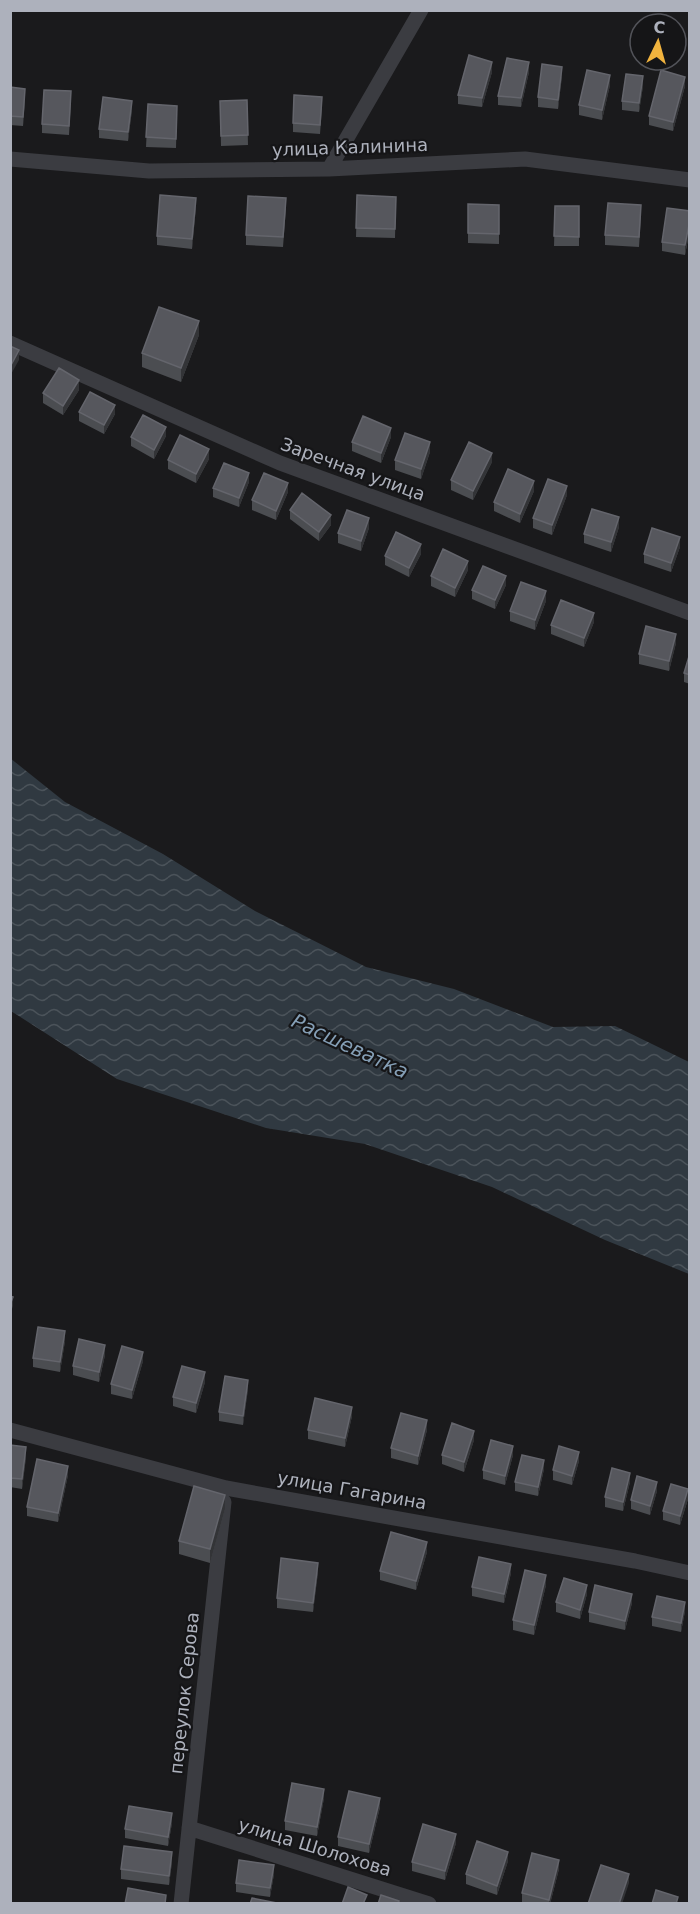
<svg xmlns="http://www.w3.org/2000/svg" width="700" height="1914" font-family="'DejaVu Sans',sans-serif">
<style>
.water{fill:url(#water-waves)}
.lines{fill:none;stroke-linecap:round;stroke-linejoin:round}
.street{stroke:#3b3c41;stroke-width:15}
.wall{fill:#4b4d51}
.shaded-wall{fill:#333437}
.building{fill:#56575d;stroke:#64656c;stroke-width:1.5}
.labels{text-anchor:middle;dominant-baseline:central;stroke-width:4.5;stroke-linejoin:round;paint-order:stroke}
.street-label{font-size:18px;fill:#adb1bc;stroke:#151517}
.water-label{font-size:20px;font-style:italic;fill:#859fb6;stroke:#151517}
</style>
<defs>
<pattern id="water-waves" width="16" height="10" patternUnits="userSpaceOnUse" patternTransform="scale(1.5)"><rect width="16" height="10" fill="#303941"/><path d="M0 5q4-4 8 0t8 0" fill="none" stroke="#4b535a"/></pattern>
</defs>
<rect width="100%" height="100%" fill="#1a1a1c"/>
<path class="water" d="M10 758 65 802 163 854 255 911 366 967 454 989 553 1027 615 1026 689 1062V1274L605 1240 492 1187 365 1144 266 1128 117 1079 11 1011Z"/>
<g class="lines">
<path class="street" d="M10 159 149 171 329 169 525 159 690 180
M329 169 421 10
M10 343 280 463 690 613
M10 1430 226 1488 635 1561 690 1573
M189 1828 429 1904
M181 1904 224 1502"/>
</g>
<path class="wall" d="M492 72 482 107 458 104V95Z
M529 72 521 107 498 105V96Z
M562 76 558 109 538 107V97Z
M610 85 602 120 579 115V105Z
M643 86 639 112 622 110V101Z
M685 86 673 131 649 125V116Z
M10 87 25 98 23 126 10 125Z
M247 100 248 145 221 146 220 101Z
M71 101 69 135 42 133V124Z
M148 104 177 106 176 148 146 147Z
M322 107 320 134 293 132V123Z
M132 110 128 141 99 138V129Z
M357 195 396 197 395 238 356 237Z
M468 204 499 205V244L468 243Z
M555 206H579V246H554Z
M196 207 192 249 157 245V236Z
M286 208 283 247 246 245V235Z
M690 211V229L685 255 662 251V242Z
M641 215 639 247 605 245V235Z
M199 335 181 382 142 367V353Z
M79 390 63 415 43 403V393Z
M79 412 115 414 104 434 79 421Z
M166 436 154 459 131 446V437Z
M391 437 381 463 352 451V442Z
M430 452 421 479 395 470V460Z
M209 459 196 483 168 469V460Z
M492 462 473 500 451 490V480Z
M249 482 239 507 213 497V488Z
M534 491 520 523 494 511V502Z
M288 492 276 520 252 510V500Z
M567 495 552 535 533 528V518Z
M290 510 331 525 319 541 290 519Z
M619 527 611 552 584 543V534Z
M369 528 361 551 338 543V533Z
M680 547 671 572 644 563V554Z
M421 554 409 577 385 565V556Z
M468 570 455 597 431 586V576Z
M506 585 495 609 472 599V590Z
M546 601 535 630 510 621V611Z
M594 622 584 647 551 634V625Z
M676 643 669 671 639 664V654Z
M690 653V684L684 682V673Z
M65 1341 60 1372 33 1367V1358Z
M105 1355 99 1382 73 1375V1366Z
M143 1361 132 1399 111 1394V1384Z
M205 1382 196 1413 173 1406V1397Z
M248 1389 243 1425 219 1421V1412Z
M352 1416 345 1447 308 1439V1430Z
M427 1430 418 1465 391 1458V1448Z
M474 1440 464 1472 442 1464V1455Z
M10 1445 26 1457 22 1489 10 1487Z
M513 1455 505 1485 483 1479V1470Z
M579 1461 572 1485 553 1480V1470Z
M544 1469 538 1496 515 1491V1482Z
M68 1475 58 1522 27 1516V1507Z
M630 1482 623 1511 605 1507V1497Z
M657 1491 650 1515 631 1509V1500Z
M688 1499 680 1525 663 1520V1511Z
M225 1509 210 1563 179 1554V1541Z
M427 1552 416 1590 380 1580V1571Z
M318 1572 313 1612 277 1608V1598Z
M511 1573 504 1603 472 1596V1587Z
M546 1585 534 1635 513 1630V1620Z
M587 1594 580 1619 556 1612V1602Z
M632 1603 625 1630 589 1622V1612Z
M685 1611 681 1632 652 1626V1617Z
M324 1798 317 1836 285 1830V1821Z
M380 1807 369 1853 338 1846V1837Z
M172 1823 168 1846 125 1838V1829Z
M456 1843 445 1880 412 1871V1862Z
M508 1861 497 1895 466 1884V1874Z
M172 1862 169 1885 121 1879V1869Z
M559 1869 550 1904H526L522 1902V1893Z
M274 1874 270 1897 236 1892V1883Z"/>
<path class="shaded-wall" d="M492 62V72L482 107V98Z
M529 62V72L521 107V98Z
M562 67V76L558 109V100Z
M610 75V85L602 120V110Z
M643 76V86L639 112V103Z
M685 77V86L673 131V122Z
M25 89V98L23 126V117Z
M132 101V110L128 141V132Z
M196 198V207L192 249V239Z
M690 220V229L685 255V245Z
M199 321V335L181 382V368Z
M19 350V360L10 376V367Z
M79 380V390L63 415V406Z
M115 405V414L104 434V425Z
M166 427V436L154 459V450Z
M391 428V437L381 463V453Z
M430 442V452L421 479V469Z
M209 449V459L196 483V474Z
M492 453V462L473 500V491Z
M249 473V482L239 507V498Z
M534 481V491L520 523V514Z
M288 483V492L276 520V511Z
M567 486V495L552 535V525Z
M331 515V525L319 541V532Z
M619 517V527L611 552V542Z
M369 518V528L361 551V541Z
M680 537V547L671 572V563Z
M421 544V554L409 577V568Z
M468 561V570L455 597V588Z
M506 576V585L495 609V600Z
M546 591V601L535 630V620Z
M594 613V622L584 647V638Z
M676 634V643L669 671V661Z
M13 1297V1306L10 1315V1305Z
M65 1331V1341L60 1372V1362Z
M105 1345V1355L99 1382V1372Z
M143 1352V1361L132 1399V1390Z
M205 1372V1382L196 1413V1403Z
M248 1380V1389L243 1425V1416Z
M352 1407V1416L345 1447V1438Z
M427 1420V1430L418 1465V1456Z
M474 1431V1440L464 1472V1462Z
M513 1446V1455L505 1485V1476Z
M26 1447V1457L22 1489V1479Z
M579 1452V1461L572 1485V1476Z
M544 1460V1469L538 1496V1487Z
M68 1466V1475L58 1522V1513Z
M630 1473V1482L623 1511V1502Z
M657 1482V1491L650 1515V1506Z
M688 1489V1499L680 1525V1516Z
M225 1495V1509L210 1563V1549Z
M427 1542V1552L416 1590V1581Z
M318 1563V1572L313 1612V1603Z
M511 1564V1573L504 1603V1594Z
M546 1575V1585L534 1635V1625Z
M587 1585V1594L580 1619V1610Z
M632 1594V1603L625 1630V1621Z
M685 1602V1611L681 1632V1623Z
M324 1789V1798L317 1836V1827Z
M380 1798V1807L369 1853V1844Z
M172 1813V1823L168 1846V1837Z
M456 1834V1843L445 1880V1871Z
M172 1852V1862L169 1885V1876Z
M508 1852V1861L497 1895V1886Z
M559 1860V1869L550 1904H549V1900Z
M274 1865V1874L270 1897V1888Z
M629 1874V1883L622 1904H619Z"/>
<path class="building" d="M469 55 492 62 482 98 458 95Z
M507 58 529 62 521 98 498 96Z
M542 64 562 67 558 100 538 97Z
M587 70 610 75 602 110 579 105Z
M661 70 685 77 673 122 649 116Z
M626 74 643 76 639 103 622 101Z
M10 87 25 89 23 117 10 116Z
M44 90 71 91 69 126 42 124Z
M294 95 322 97 320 125 293 123Z
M103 97 132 101 128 132 99 129Z
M247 100 248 135 221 136 220 101Z
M148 104 177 106 176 139 146 137Z
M160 195 196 198 192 239 157 236Z
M357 195 396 197 395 229 356 228Z
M248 196 286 198 283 237 246 235Z
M608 203 641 205 639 237 605 235Z
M468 204 499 205V234L468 233Z
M555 206H579V237L554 236Z
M667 208 690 211V220L685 245 662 242Z
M159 307 199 321 181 368 142 353Z
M10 346 19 350 10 367Z
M59 368 79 380 63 406 43 393Z
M90 392 115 405 104 425 79 412Z
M143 415 166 427 154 450 131 437Z
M363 416 391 428 381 453 352 442Z
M405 433 430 442 421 469 395 460Z
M180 435 209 449 196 474 168 460Z
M469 442 492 453 473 491 451 480Z
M224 463 249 473 239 498 213 488Z
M508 469 534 481 520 514 494 502Z
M264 473 288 483 276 511 252 500Z
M548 479 567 486 552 525 533 518Z
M302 493 331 515 319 532 290 510Z
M592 509 619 517 611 542 584 534Z
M347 510 369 518 361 541 338 533Z
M652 528 680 537 671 563 644 554Z
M396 532 421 544 409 568 385 556Z
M443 549 468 561 455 588 431 576Z
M483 566 506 576 495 600 472 590Z
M521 582 546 591 535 620 510 611Z
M561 600 594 613 584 638 551 625Z
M646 626 676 634 669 661 639 654Z
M690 653V675L684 673Z
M10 1296 13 1297 10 1305Z
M38 1327 65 1331 60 1362 33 1358Z
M79 1339 105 1345 99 1372 73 1366Z
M122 1346 143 1352 132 1390 111 1384Z
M182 1366 205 1372 196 1403 173 1397Z
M225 1376 248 1380 243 1416 219 1412Z
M315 1398 352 1407 345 1438 308 1430Z
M401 1413 427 1420 418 1456 391 1448Z
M452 1423 474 1431 464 1462 442 1455Z
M491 1440 513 1446 505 1476 483 1470Z
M10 1445 26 1447 22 1479 10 1478Z
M559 1446 579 1452 572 1476 553 1470Z
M522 1455 544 1460 538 1487 515 1482Z
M37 1459 68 1466 58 1513 27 1507Z
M612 1468 630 1473 623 1502 605 1497Z
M637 1476 657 1482 650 1506 631 1500Z
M671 1484 688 1489 680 1516 663 1511Z
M194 1486 225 1495 210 1549 179 1541Z
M391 1532 427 1542 416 1581 380 1571Z
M479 1557 511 1564 504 1594 472 1587Z
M281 1558 318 1563 313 1603 277 1598Z
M525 1570 546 1575 534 1625 513 1620Z
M564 1578 587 1585 580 1610 556 1602Z
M595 1585 632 1594 625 1621 589 1612Z
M657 1596 685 1602 681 1623 652 1617Z
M292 1783 324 1789 317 1827 285 1821Z
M349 1791 380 1798 369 1844 338 1837Z
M129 1806 172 1813 168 1837 125 1829Z
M423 1824 456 1834 445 1871 412 1862Z
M477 1841 508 1852 497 1886 466 1874Z
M124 1846 172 1852 169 1876 121 1869Z
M532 1853 559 1860 549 1900 522 1893Z
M239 1860 274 1865 270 1888 236 1883Z
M601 1865 629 1874 619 1904H588Z
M348 1887 367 1895 363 1904H342Z
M128 1888 166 1895 165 1904H125Z
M656 1890 678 1897 676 1904H652Z
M381 1895 399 1901 398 1904H378Z
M252 1898 282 1904H250Z"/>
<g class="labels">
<g class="street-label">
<text transform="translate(350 147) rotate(-2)">улица Калинина</text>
<text transform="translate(353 469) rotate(20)">Заречная улица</text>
<text transform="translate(352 1490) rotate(10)">улица Гагарина</text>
<text transform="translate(184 1693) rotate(-84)">переулок Серова</text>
<text transform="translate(315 1847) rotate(17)">улица Шолохова</text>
</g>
<g class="water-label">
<text transform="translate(350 1046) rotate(25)">Расшеватка</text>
</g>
</g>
<rect width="700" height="1914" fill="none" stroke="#adb1bc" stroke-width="24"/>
<g transform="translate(658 42) rotate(5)"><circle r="28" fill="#151517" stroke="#525359" stroke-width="1.5"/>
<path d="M0-4.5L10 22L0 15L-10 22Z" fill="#f1b33e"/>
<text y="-9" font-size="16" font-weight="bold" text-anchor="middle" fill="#adb1bc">С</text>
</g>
</svg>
